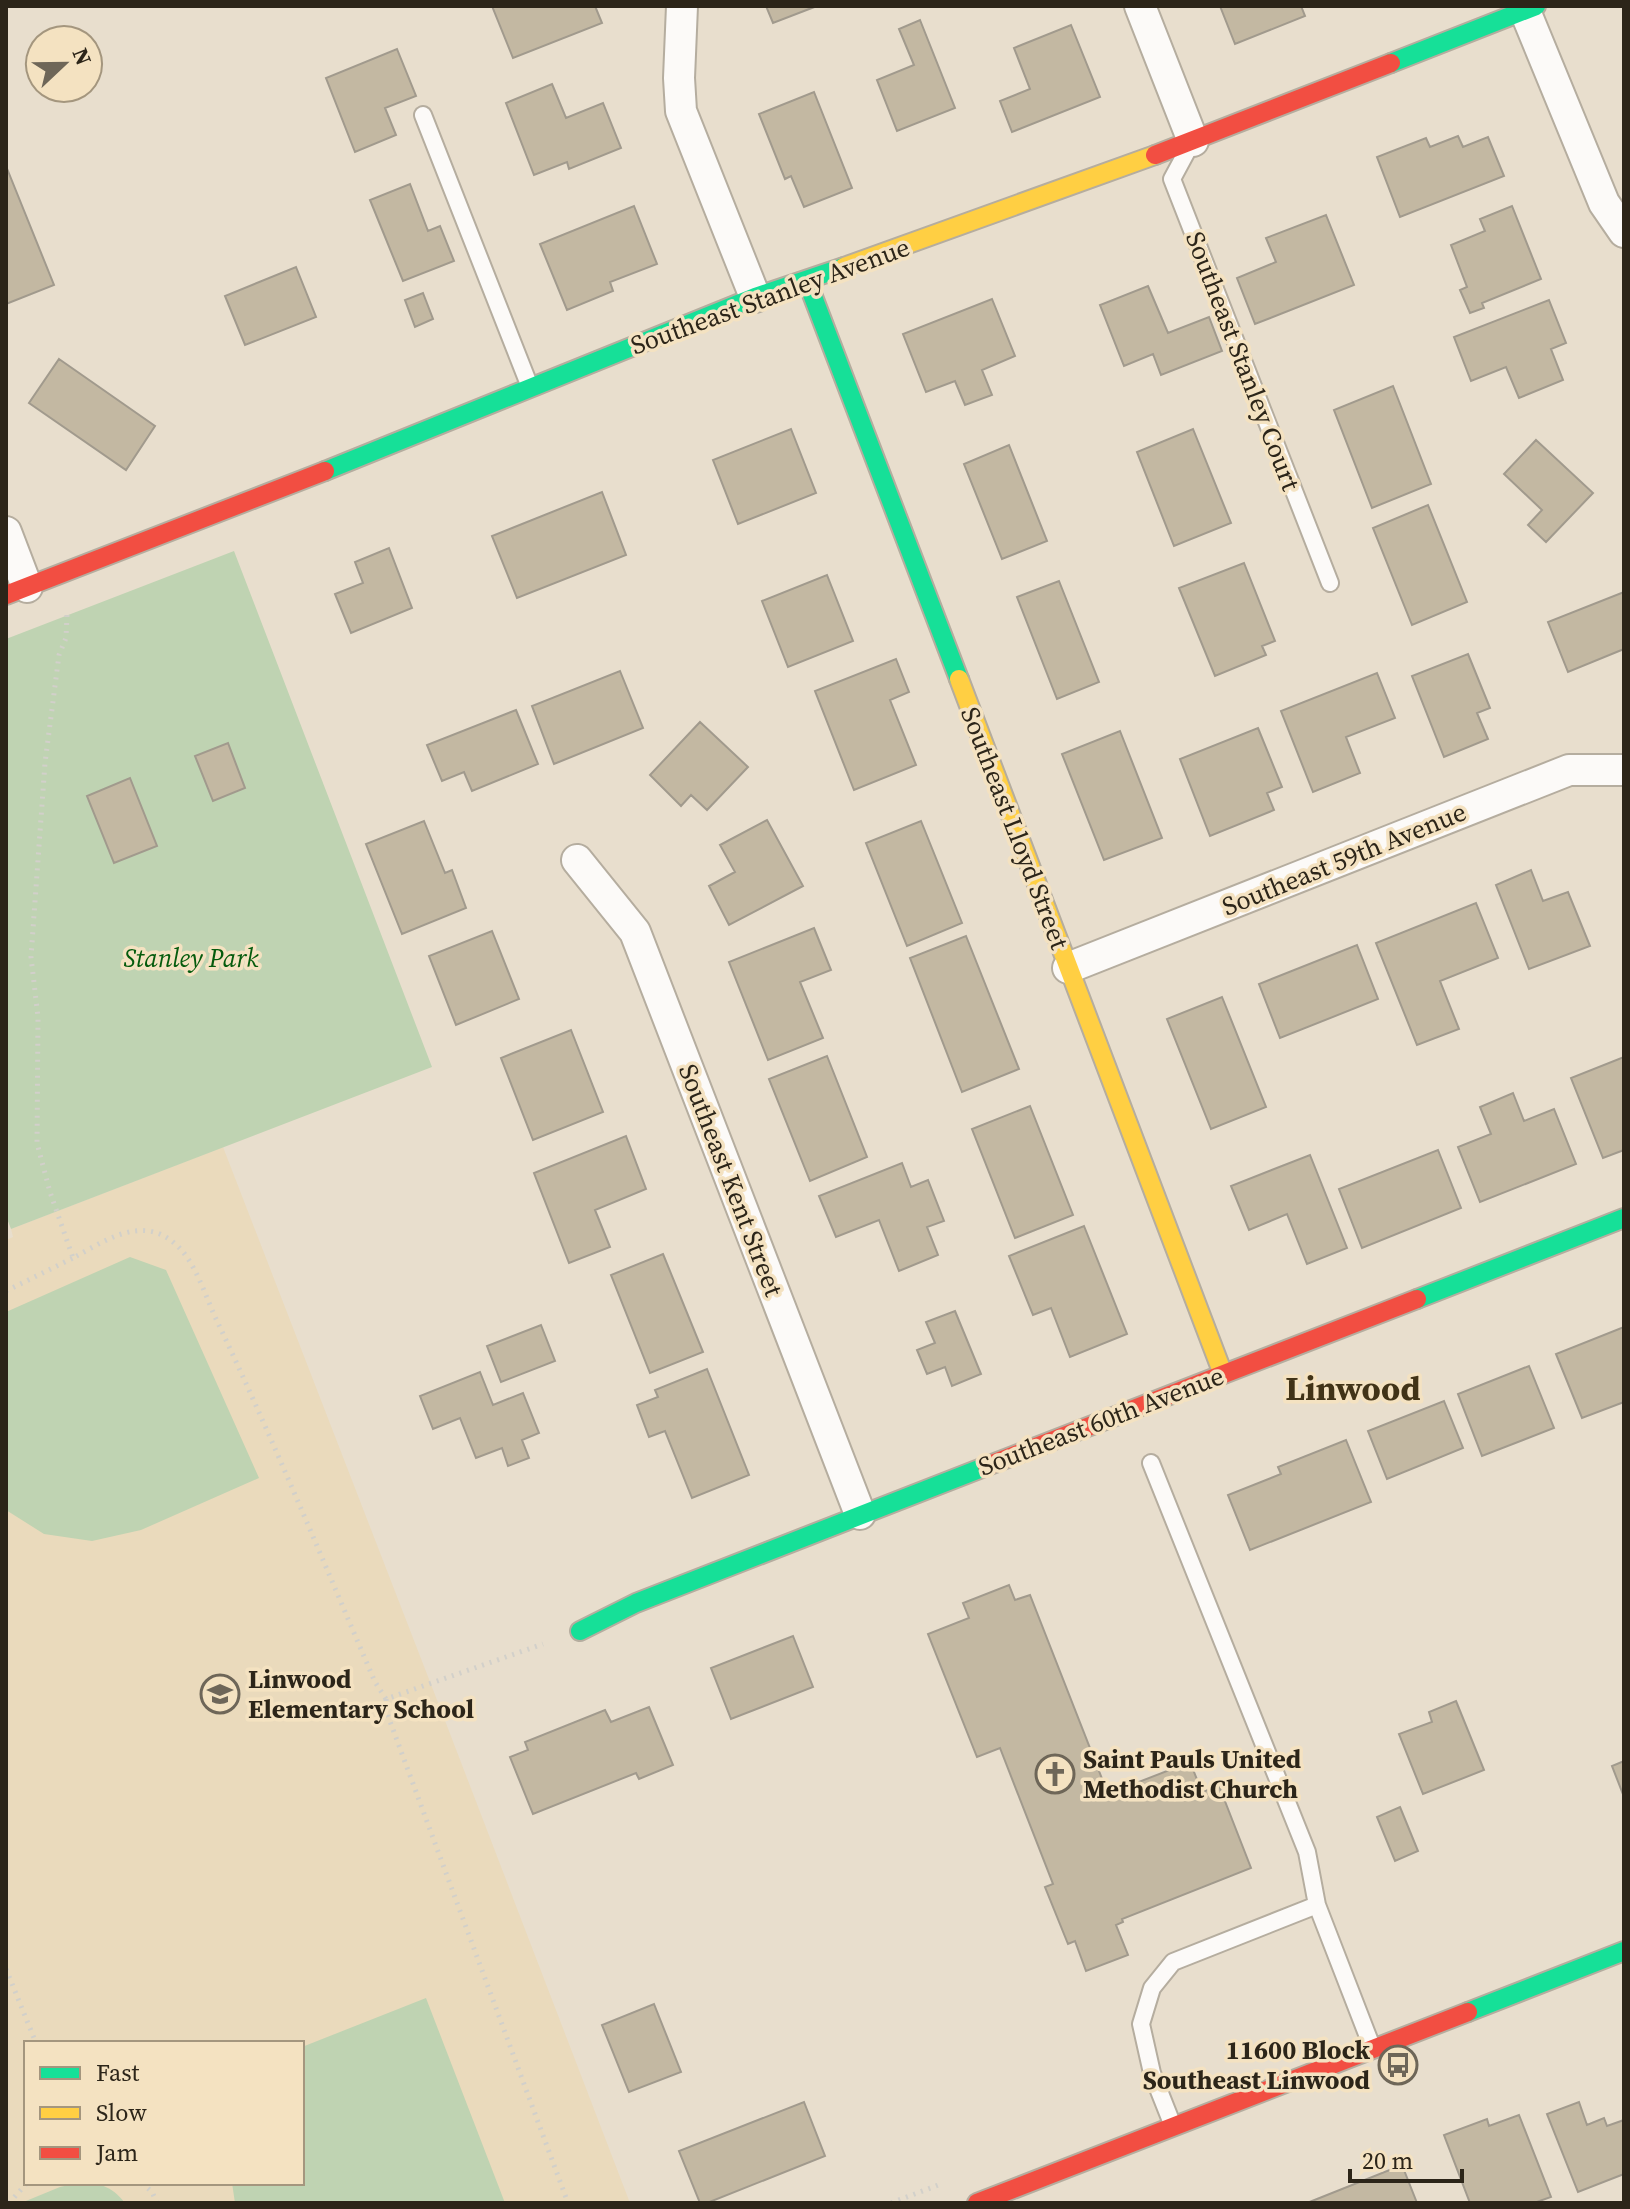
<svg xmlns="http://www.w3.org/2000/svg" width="1630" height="2209" font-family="'Source Serif 4',serif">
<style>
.built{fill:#eadabc;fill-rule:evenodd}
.green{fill:#bfd3b2}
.building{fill:#c3b8a2;stroke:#a19a8d;stroke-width:2}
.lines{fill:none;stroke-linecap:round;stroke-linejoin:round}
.lane-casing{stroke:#b5ad9f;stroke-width:20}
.street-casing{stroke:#b5ad9f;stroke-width:34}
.fast-casing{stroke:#b5ad9f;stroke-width:22}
.slow-casing{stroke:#b5ad9f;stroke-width:22}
.jam-casing{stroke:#b5ad9f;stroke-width:22}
.path{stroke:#d2d0ca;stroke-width:5;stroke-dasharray:2 6;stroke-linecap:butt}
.lane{stroke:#fcfaf8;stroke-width:16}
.street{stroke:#fcfaf8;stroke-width:30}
.fast{stroke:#16e098;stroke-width:18}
.slow{stroke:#ffcf43;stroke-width:18}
.jam{stroke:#f24e42;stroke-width:18}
.labels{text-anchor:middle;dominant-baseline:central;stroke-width:7;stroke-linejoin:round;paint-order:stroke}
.street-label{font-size:26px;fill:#2c2519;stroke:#f4e2c1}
.park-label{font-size:26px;font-style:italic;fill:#055b0d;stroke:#f4e2c1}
.poi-label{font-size:26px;font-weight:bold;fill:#2c2519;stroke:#f4e2c1;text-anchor:start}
.district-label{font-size:34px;font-weight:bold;fill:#413317;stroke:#f4e2c1}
</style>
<rect width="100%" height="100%" fill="#e8decd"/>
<path class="built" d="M223 1147 444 1718 630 2203H6V1240L13 1237 11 1229ZM26 2043H302V2183H26Z"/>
<path class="green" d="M234 551 432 1067 11 1229 6 1216V639Z
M130 1257 166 1270 259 1478 141 1530 92 1541 44 1534 6 1510V1312Z
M426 1998 505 2203H235L232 2183H302V2047Z
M78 2183C99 2183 111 2185 125 2203H21L60 2187Z"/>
<path class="building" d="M492 6H595L602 23 513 58Z
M766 6H817L773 23Z
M1220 6H1301L1305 16 1235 44Z
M920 20 955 108 897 131 877 80 914 65 899 29Z
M1071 25 1100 97 1012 132 1000 101 1030 89 1014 48Z
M397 49 416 96 385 108 396 135 355 152 326 78Z
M552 84 566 118 603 103 621 148 569 169 567 162 534 175 506 103Z
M814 92 852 188 804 207 791 176 785 179 759 114Z
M1458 136 1463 147 1488 137 1504 176 1400 217 1377 157 1426 138 1430 147Z
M6 166 54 285 6 304Z
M410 184 428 231 440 226 454 261 403 281 370 200Z
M634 206 657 264 610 282 613 291 567 310 540 244Z
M1512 206 1541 279 1482 303 1484 308 1470 313 1460 290 1467 287 1451 245 1485 231 1480 219Z
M1326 215 1354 285 1255 324 1237 278 1276 262 1266 238Z
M296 267 316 317 245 345 225 296Z
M1148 286 1168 333 1209 317 1222 351 1161 375 1153 354 1124 366 1100 305Z
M423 293 433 319 415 327 405 300Z
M992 299 1015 356 982 370 992 395 965 405 955 381 926 392 903 334Z
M1549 300 1566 343 1551 349 1563 380 1519 398 1506 367 1471 381 1454 337Z
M59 359 155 426 126 470 29 403Z
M1393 386 1431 484 1372 508 1334 410Z
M791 429 816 493 738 524 713 460Z
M1193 429 1231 523 1174 546 1137 452Z
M1536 440 1593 493 1546 542 1528 525 1542 510 1504 474Z
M1009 445 1047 541 1002 559 964 464Z
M602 492 626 555 517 598 492 536Z
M1428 505 1467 602 1412 625 1373 528Z
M389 548 412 608 351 633 335 594 363 583 355 562Z
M1244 563 1275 641 1262 646 1266 655 1215 676 1179 588Z
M827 575 853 641 788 667 762 601Z
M1059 581 1099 682 1057 699 1017 597Z
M1624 592V649L1568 672 1548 622Z
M1468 654 1490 708 1477 713 1488 739 1444 757 1412 676Z
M896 659 909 692 890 700 916 765 854 790 815 691Z
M620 671 643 728 554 764 532 706Z
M1377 673 1395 718 1346 737 1360 773 1313 792 1281 711Z
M516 710 538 764 472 791 464 772 442 781 427 745Z
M700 722 748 767 707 810 691 795 681 806 650 775Z
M1258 728 1282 787 1267 793 1274 810 1210 836 1180 759Z
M1120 731 1162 838 1104 860 1062 754Z
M228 743 245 788 213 801 195 756Z
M130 778 157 846 114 863 87 796Z
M767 820 803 886 729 925 709 886 735 872 720 845Z
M424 821 445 873 452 870 466 908 402 934 366 844Z
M921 821 962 923 907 946 866 843Z
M1531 870 1543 901 1568 892 1590 946 1529 969 1496 885Z
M1476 903 1498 958 1440 981 1459 1029 1417 1045 1376 943Z
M814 928 831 970 800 982 823 1038 768 1060 729 962Z
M492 931 519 999 456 1025 429 956Z
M966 936 1019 1069 962 1092 910 958Z
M1357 945 1378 999 1280 1038 1259 984Z
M1222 997 1266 1107 1211 1129 1167 1019Z
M571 1030 603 1112 533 1140 501 1058Z
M827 1056 867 1157 810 1181 769 1079Z
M1624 1057V1150L1603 1158 1571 1078Z
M1513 1093 1524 1121 1554 1109 1576 1164 1480 1202 1458 1147 1491 1134 1480 1107Z
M1030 1106 1073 1215 1015 1238 972 1129Z
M626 1136 646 1189 595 1210 610 1247 569 1263 534 1173Z
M1438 1150 1461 1208 1362 1248 1339 1189Z
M1310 1155 1347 1248 1307 1264 1287 1214 1249 1230 1231 1186Z
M902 1163 911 1187 928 1180 944 1221 927 1227 938 1255 899 1271 879 1220 836 1237 819 1196Z
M1084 1226 1127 1334 1070 1357 1051 1308 1033 1315 1009 1256Z
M663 1254 703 1352 650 1373 611 1275Z
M955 1311 981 1374 952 1386 945 1367 927 1374 917 1350 935 1343 926 1322Z
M541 1325 555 1361 501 1382 487 1346Z
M1624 1327V1402L1582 1418 1556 1354Z
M1529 1366 1554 1428 1482 1456 1458 1394Z
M707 1369 749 1475 692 1498 665 1431 649 1437 637 1405 658 1397 655 1390Z
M480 1372 493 1405 523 1393 539 1433 522 1440 529 1458 508 1466 502 1448 476 1458 460 1418 433 1429 420 1396Z
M1444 1401 1463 1448 1387 1479 1368 1431Z
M1346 1440 1371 1502 1250 1550 1228 1495 1281 1474 1278 1467Z
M1009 1585 1015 1600 1030 1595 1108 1794 1190 1762 1202 1792 1219 1786 1251 1868 1122 1919 1123 1922 1116 1925 1128 1955 1086 1971 1075 1941 1068 1944 1045 1887 1053 1884 1000 1748 977 1757 928 1634 969 1618 963 1603Z
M793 1636 813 1687 731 1719 711 1668Z
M1456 1701 1484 1770 1423 1794 1399 1734 1432 1722 1429 1712Z
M649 1707 673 1765 639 1779 636 1773 533 1814 510 1757 528 1750 525 1742 605 1710 611 1722Z
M1624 1761V1797L1612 1766Z
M1400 1807 1418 1851 1395 1861 1377 1817Z
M654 2004 681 2072 629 2092 602 2025Z
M804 2102 825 2156 707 2203H700L679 2151Z
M1579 2102 1587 2125 1604 2118 1607 2126 1624 2120V2174L1578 2192 1547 2114Z
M1519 2115 1551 2197 1534 2203H1470L1444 2135 1487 2119 1489 2126Z
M1402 2165 1417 2203H1307Z"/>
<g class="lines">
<defs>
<path id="lane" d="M423 115 530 387
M1186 153 1172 179 1330 583
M1151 1463 1307 1852 1317 1905
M1173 2126 1152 2073 1141 2024 1152 1988 1173 1962 1317 1905 1372 2047"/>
<path id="street" d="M682 6 679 78 681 111 755 297
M1140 6 1193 141
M1525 11 1604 203 1624 232
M6 532 27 587
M577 860 635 932 860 1514
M1068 968 1569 770H1624"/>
<path id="fast" d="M1391 63 1536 6
M807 281 959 679
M325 471 755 297 844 267
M1417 1299 1624 1218
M580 1631 636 1603 987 1466
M1468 2012 1624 1951"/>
<path id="slow" d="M844 267 1155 155
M959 679 1223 1374"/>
<path id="jam" d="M1155 155 1391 63
M6 595 325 471
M987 1466 1417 1299
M977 2203 1468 2012"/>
</defs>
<use href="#lane" class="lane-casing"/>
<use href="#street" class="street-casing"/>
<use href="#fast" class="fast-casing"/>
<use href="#slow" class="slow-casing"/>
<use href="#jam" class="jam-casing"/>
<path class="path" d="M67 615 66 638 59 655 45 763 31 957 38 1017 37 1143 50 1192 73 1258C103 1242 140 1215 173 1242 195 1259 205 1296 217 1321 273 1439 323 1561 375 1682L386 1699 543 1644
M6 1291 73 1258
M386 1699 388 1716 568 2203
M6 1969 36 2043
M142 2183 152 2192 157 2203
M9 2203 27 2183
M891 2203 941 2184"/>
<use href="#lane" class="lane"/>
<use href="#street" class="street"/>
<use href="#fast" class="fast"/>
<use href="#slow" class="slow"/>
<use href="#jam" class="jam"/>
</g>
<defs>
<symbol id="school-ring" viewBox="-11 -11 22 22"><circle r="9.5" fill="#f4e2c1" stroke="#6e6658" stroke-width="1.5"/><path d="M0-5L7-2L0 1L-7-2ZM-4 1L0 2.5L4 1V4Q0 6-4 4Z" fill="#6e6658"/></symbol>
<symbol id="church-ring" viewBox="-11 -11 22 22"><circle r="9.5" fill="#f4e2c1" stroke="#6e6658" stroke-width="1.5"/><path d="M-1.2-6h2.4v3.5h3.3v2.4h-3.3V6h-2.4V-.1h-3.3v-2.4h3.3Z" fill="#6e6658"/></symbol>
<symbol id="bus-ring" viewBox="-11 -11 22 22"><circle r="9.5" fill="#f4e2c1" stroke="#6e6658" stroke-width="1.5"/><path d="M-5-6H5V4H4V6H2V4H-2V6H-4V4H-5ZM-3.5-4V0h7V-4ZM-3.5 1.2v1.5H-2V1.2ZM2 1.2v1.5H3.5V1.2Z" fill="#6e6658"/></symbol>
</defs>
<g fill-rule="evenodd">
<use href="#school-ring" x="198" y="1672" width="44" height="44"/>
<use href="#church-ring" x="1033" y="1752" width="44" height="44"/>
<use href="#bus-ring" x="1376" y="2043" width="44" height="44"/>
</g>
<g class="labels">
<g class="street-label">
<text transform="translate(770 296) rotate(-20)">Southeast Stanley Avenue</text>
<text transform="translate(1243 361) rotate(69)">Southeast Stanley Court</text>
<text transform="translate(1015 828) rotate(69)">Southeast Lloyd Street</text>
<text transform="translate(1344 859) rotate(-22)">Southeast 59th Avenue</text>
<text transform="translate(731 1180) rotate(69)">Southeast Kent Street</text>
<text transform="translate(1101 1421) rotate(-21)">Southeast 60th Avenue</text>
</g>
<g class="park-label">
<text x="191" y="958">Stanley Park</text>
</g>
<g class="poi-label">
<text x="248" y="1679">Linwood<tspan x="248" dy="30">Elementary School</tspan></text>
<text x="1083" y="1759">Saint Pauls United<tspan x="1083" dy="30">Methodist Church</tspan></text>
<text x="1370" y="2050" text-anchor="end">11600 Block<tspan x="1370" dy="30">Southeast Linwood</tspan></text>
</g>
<g class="district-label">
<text x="1353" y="1388">Linwood</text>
</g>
</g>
<rect width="1630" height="2209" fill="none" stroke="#2c2519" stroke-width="16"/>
<rect x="24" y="2041" width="280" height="144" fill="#f4e2c1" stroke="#a4967e" stroke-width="2"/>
<rect x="40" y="2067" width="40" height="12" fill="#16e098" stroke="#a4967e" stroke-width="2"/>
<text x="96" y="2081" font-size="24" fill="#2c2519">Fast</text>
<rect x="40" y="2107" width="40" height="12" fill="#ffcf43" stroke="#a4967e" stroke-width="2"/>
<text x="96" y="2121" font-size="24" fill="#2c2519">Slow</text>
<rect x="40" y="2147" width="40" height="12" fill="#f24e42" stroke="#a4967e" stroke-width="2"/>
<text x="96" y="2161" font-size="24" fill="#2c2519">Jam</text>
<g transform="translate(64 64) rotate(68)"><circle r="38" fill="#f4e2c1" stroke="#a4967e" stroke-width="2"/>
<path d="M0-6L14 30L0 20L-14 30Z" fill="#6e6658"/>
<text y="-12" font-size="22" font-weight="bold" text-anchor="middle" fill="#2c2519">N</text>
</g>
<path d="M1350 2169v12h112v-12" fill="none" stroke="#2c2519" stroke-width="4"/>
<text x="1362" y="2169" font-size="24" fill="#2c2519" stroke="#f4e2c1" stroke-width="6" paint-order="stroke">20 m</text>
</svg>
